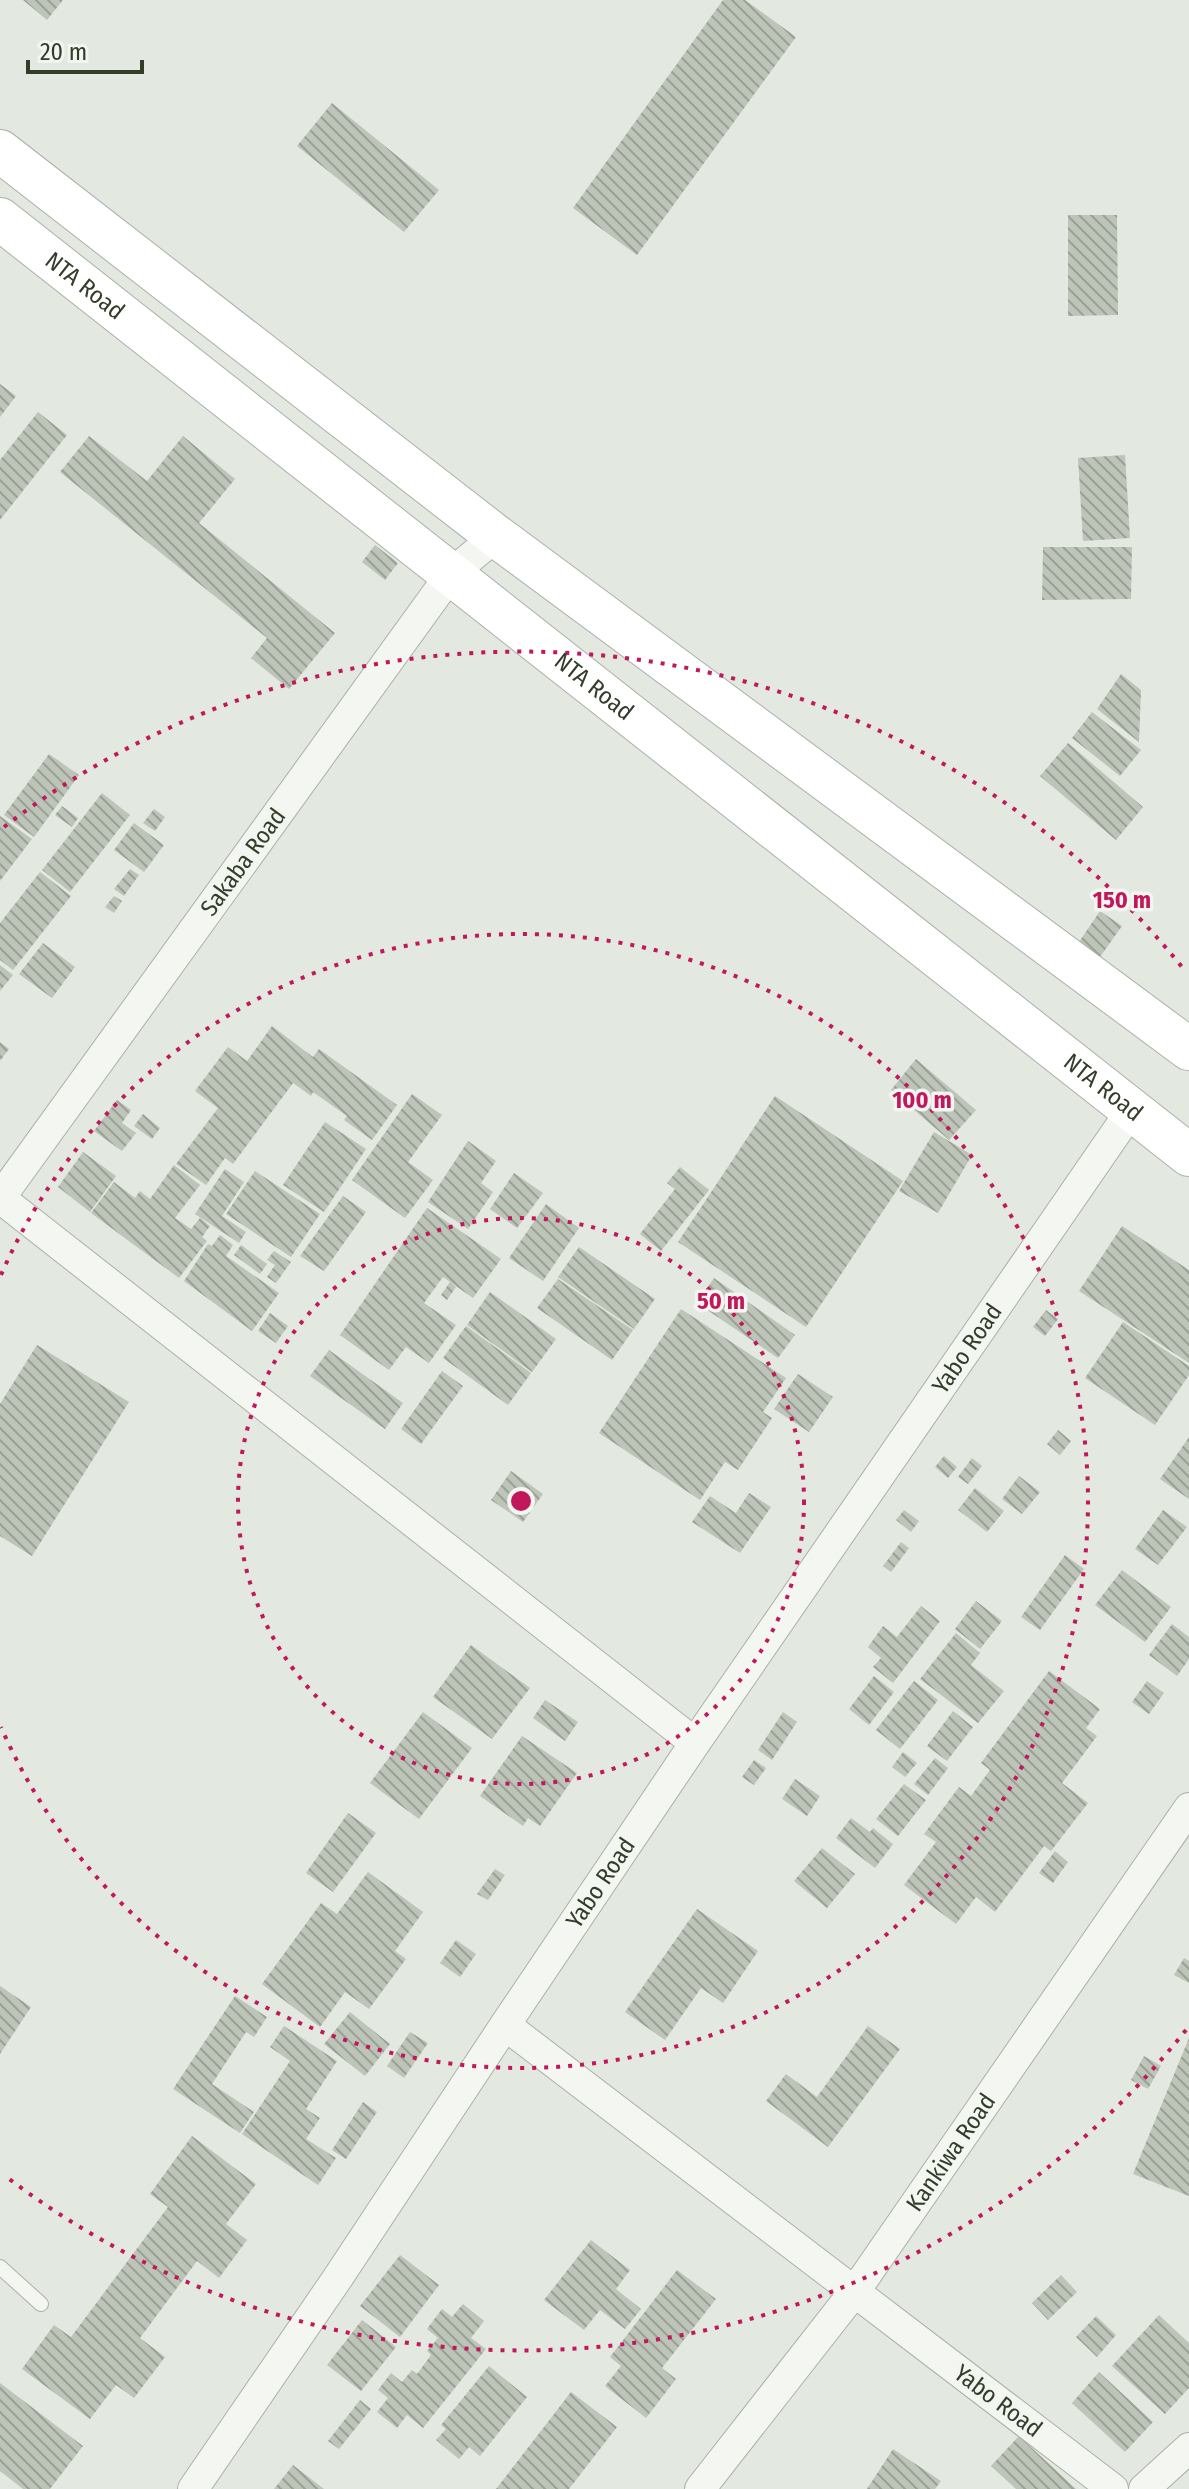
<svg xmlns="http://www.w3.org/2000/svg" width="1189" height="2489" font-family="'Fira Sans Condensed',sans-serif">
<style>
.building{fill:url(#building-back-hatch)}
.lines{fill:none;stroke-linecap:round;stroke-linejoin:round}
.lane-casing{stroke:#aab1a6;stroke-width:16}
.street-casing{stroke:#aab1a6;stroke-width:32}
.secondary-casing{stroke:#aab1a6;stroke-width:44}
.lane{stroke:#f4f6f2;stroke-width:14}
.street{stroke:#f4f6f2;stroke-width:30}
.secondary{stroke:#fff;stroke-width:42}
.ring{fill:none;stroke:#c2185b;stroke-width:4;stroke-dasharray:4 8}
.labels{text-anchor:middle;dominant-baseline:central;stroke-width:7;stroke-linejoin:round;paint-order:stroke}
.street-label{font-size:24px;fill:#323d2a;stroke:#f2f5f0}
.centre{fill:#c2185b;stroke:#f2f5f0;stroke-width:4}
.ring-label{font-size:24px;text-anchor:middle;font-weight:bold;fill:#c2185b;stroke:#f2f5f0;stroke-width:7;stroke-linejoin:round;paint-order:stroke}
</style>
<defs>
<pattern id="building-back-hatch" width="6" height="6" patternUnits="userSpaceOnUse" patternTransform="scale(2)"><rect width="6" height="6" fill="#bdc4b8"/><path d="M-1 5l2 2M0 0l6 6M5-1l2 2" fill="none" stroke="#9aa096"/></pattern>
</defs>
<rect width="100%" height="100%" fill="#e3e8e0"/>
<path class="building" d="M23 0H63L47 20Z
M723 0H745L796 37 637 255 573 208Z
M332 103 439 190 404 232 297 146Z
M1068 215H1117L1118 315 1068 316Z
M0 384 16 396 0 417Z
M38 412 67 435 0 520V460Z
M89 436 147 481 183 436 235 479 199 523 335 633 289 689 251 658 267 638 60 472Z
M1125 455 1130 538 1083 541 1078 458Z
M375 545 398 563 385 580 362 562Z
M1043 547H1132L1131 599 1042 600Z
M1121 674 1141 690 1139 742 1097 709Z
M1092 712 1141 750 1120 776 1072 738Z
M1068 743 1143 807 1116 840 1040 776Z
M49 754 79 775 34 837 4 815Z
M102 793 130 815 70 892 42 870Z
M62 806 78 818 72 827 55 815Z
M154 809 165 817 155 831 143 823Z
M0 816 32 839 0 881Z
M134 823 164 845 144 872 114 850Z
M130 869 139 875 124 896 114 889Z
M40 872 71 896 13 970 0 960V923Z
M114 896 122 901 114 913 105 907Z
M1100 911 1122 926 1100 957 1079 942Z
M43 943 75 967 52 998 19 974Z
M0 965 13 975 0 991Z
M272 1026 313 1057 319 1049 397 1105 372 1140 344 1120 347 1116 313 1092 311 1096 293 1083 233 1164 225 1158 206 1185 176 1164 218 1108 195 1091 228 1047 247 1061Z
M0 1042 9 1049 0 1061Z
M916 1059 976 1110 949 1140 891 1090Z
M412 1094 442 1115 408 1162 433 1180 405 1218 352 1180Z
M775 1096 903 1181 806 1327 678 1242Z
M117 1100 131 1110 122 1123 136 1133 122 1151 94 1131Z
M143 1114 160 1128 152 1139 134 1126Z
M325 1122 366 1149 324 1212 283 1185Z
M934 1132 972 1155 938 1213 899 1191Z
M468 1141 496 1161 481 1183 493 1192 468 1229 428 1202Z
M83 1152 116 1176 90 1212 58 1187Z
M174 1165 200 1185 175 1218 191 1229 200 1218 210 1226 202 1237 207 1241 179 1278 91 1213 114 1182 135 1198 140 1191 150 1199Z
M680 1167 709 1190 661 1251 640 1234 675 1189 667 1183Z
M225 1169 244 1182 222 1216 246 1232 239 1243 195 1214Z
M255 1171 320 1214 291 1257 226 1214Z
M514 1173 543 1193 517 1228 490 1209Z
M343 1196 366 1212 324 1271 300 1256Z
M546 1204 579 1228 543 1281 509 1258Z
M427 1208 501 1259 473 1298 443 1277 424 1303 456 1325 429 1363 406 1347 389 1370 340 1335Z
M1122 1226 1189 1270V1363L1079 1291Z
M220 1235 233 1245 226 1256 279 1293 252 1331 184 1281 208 1244 212 1246Z
M241 1245 267 1264 260 1274 234 1255Z
M579 1247 655 1299 634 1329 558 1277Z
M274 1251 291 1262 276 1283 267 1277 275 1265 267 1260Z
M714 1278 795 1335 778 1358 697 1303Z
M558 1279 633 1330 612 1360 537 1308Z
M450 1282 456 1287 447 1300 441 1295Z
M490 1292 556 1339 532 1372 467 1325Z
M681 1309 786 1378 763 1412 772 1418 738 1470 725 1462 700 1500 599 1433Z
M1046 1310 1058 1319 1045 1336 1033 1327Z
M270 1313 288 1326 276 1343 258 1331Z
M1123 1322 1189 1366V1375L1155 1425 1085 1378Z
M466 1326 531 1373 508 1405 443 1358Z
M37 1345 129 1402 32 1556 0 1536V1404Z
M329 1350 403 1403 385 1429 310 1376Z
M442 1371 463 1386 421 1444 401 1429Z
M798 1374 833 1397 809 1432 774 1409Z
M1058 1430 1071 1441 1060 1455 1047 1444Z
M1189 1437V1499L1160 1479Z
M944 1456 957 1467 948 1478 935 1467Z
M972 1458 982 1466 968 1484 958 1477Z
M511 1471 543 1494 523 1522 491 1500Z
M1019 1476 1040 1492 1022 1514 1002 1499Z
M975 1488 1004 1511 987 1532 958 1510Z
M749 1493 771 1507 740 1553 692 1522 710 1496 736 1513Z
M904 1510 919 1521 911 1532 896 1520Z
M1163 1510 1187 1527 1158 1565 1135 1549Z
M901 1542 909 1548 891 1572 883 1566Z
M1065 1555 1084 1569 1040 1630 1021 1617Z
M1122 1570 1171 1607 1145 1642 1095 1605Z
M976 1601 1002 1621 980 1649 955 1629Z
M921 1606 940 1621 893 1683 873 1667 881 1658 868 1647 883 1626 897 1637Z
M1172 1624 1189 1637V1659L1177 1676 1149 1655Z
M956 1633 980 1653 971 1665 1004 1691 978 1723 920 1679Z
M471 1645 530 1688 492 1739 433 1697Z
M1049 1671 1100 1709 1086 1728 1097 1736 1062 1783 1088 1803 1051 1851 1044 1846 995 1912 976 1897 956 1924 904 1885 936 1842 924 1834 959 1787 971 1796 990 1770 981 1763Z
M874 1676 894 1692 869 1725 849 1709Z
M914 1681 938 1700 900 1749 876 1730Z
M1147 1681 1164 1693 1149 1714 1132 1702Z
M545 1700 578 1722 565 1741 533 1718Z
M953 1711 973 1727 947 1761 927 1746Z
M423 1712 472 1748 419 1819 370 1783Z
M783 1712 797 1722 772 1760 758 1750Z
M522 1736 577 1773 540 1826 528 1818 523 1826 480 1796Z
M903 1752 917 1763 905 1777 892 1767Z
M935 1758 948 1768 928 1795 914 1784Z
M754 1760 766 1768 754 1785 742 1777Z
M795 1779 820 1796 807 1816 782 1799Z
M904 1784 926 1800 898 1836 876 1819Z
M348 1813 376 1833 333 1892 306 1873Z
M851 1818 870 1832 873 1828 893 1844 875 1868 836 1838Z
M822 1848 855 1874 827 1908 794 1881Z
M1055 1851 1068 1862 1053 1883 1039 1873Z
M495 1869 505 1875 488 1900 477 1894Z
M368 1872 423 1912 395 1951 406 1959 369 2009 345 1992 320 2027 262 1984 321 1903 337 1914Z
M697 1909 758 1951 723 2003 701 1988 665 2040 625 2012Z
M456 1940 476 1954 460 1977 440 1963Z
M1184 1958 1189 1961V1983L1174 1975Z
M0 1986 31 2007 0 2054Z
M235 1996 267 2017 254 2037 246 2032 212 2084 254 2112 240 2133 173 2089Z
M350 2012 390 2044 365 2076 324 2044Z
M284 2026 337 2061 306 2109 320 2118 306 2139 336 2158 318 2185 242 2134 290 2061 270 2047Z
M868 2026 900 2049 828 2147 766 2101 786 2074 817 2097Z
M410 2032 428 2043 404 2078 387 2066Z
M1189 2038V2196L1133 2174Z
M1144 2056 1161 2066 1148 2089 1131 2080Z
M363 2102 377 2112 346 2159 332 2150Z
M192 2136 256 2184 226 2224 247 2240 219 2278 197 2261 140 2338 165 2357 134 2398 116 2385 90 2419 22 2369 54 2325 71 2337 168 2207 150 2194Z
M591 2240 630 2270 616 2289 641 2309 625 2329 600 2310 584 2330 544 2300Z
M400 2255 439 2285 400 2337 360 2306Z
M677 2270 716 2299 662 2368 676 2379 646 2418 605 2386 621 2366 610 2357Z
M1061 2275 1077 2292 1048 2320 1032 2303Z
M463 2304 484 2321 471 2338 486 2349 423 2428 407 2415 397 2428 377 2412 388 2398 378 2390 391 2373 402 2382 412 2370 417 2374 431 2355 427 2351 438 2338 427 2329 442 2309 452 2317Z
M1159 2315 1189 2343V2388L1165 2414 1112 2366Z
M1096 2316 1116 2335 1097 2357 1076 2337Z
M362 2320 396 2347 361 2391 327 2365Z
M489 2366 527 2397 480 2456 469 2447 459 2459 436 2440 446 2429 441 2425Z
M1099 2372 1153 2422 1125 2452 1072 2403Z
M0 2383 83 2446 50 2489H23L0 2471Z
M571 2392 617 2427 569 2489H496Z
M360 2400 371 2409 339 2449 328 2441Z
M1019 2436 1076 2489H1016L991 2466Z
M893 2449 941 2481 935 2489H867Z
M293 2465 324 2489H274Z"/>
<g class="lines">
<defs>
<path id="lane" d="M0 2267 41 2304"/>
<g id="street">
<path d="M496 536 451 574 0 1198 695 1743"/>
<path d="M193 2489 337 2279 505 2025"/>
<path id="s1" d="M700 2489 855 2291 1189 1808"/>
<path id="s2" d="M1113 2489 505 2025 695 1743 1131 1111"/>
<path d="M1144 2489 1189 2448"/>
</g>
<g id="secondary">
<path d="M0 151 496 536 1189 1049"/>
<path id="s3" d="M0 219 1189 1155"/>
</g>
</defs>
<use href="#lane" class="lane-casing"/>
<use href="#street" class="street-casing"/>
<use href="#secondary" class="secondary-casing"/>
<use href="#lane" class="lane"/>
<use href="#street" class="street"/>
<use href="#secondary" class="secondary"/>
</g>
<g class="ring">
<circle cx="521" cy="1501" r="283"/>
<path d="M1 1275A567 567 0 1 1 1 1727"/>
<path d="M1186 2030A850 850 0 0 1 4 2175M4 827A850 850 0 0 1 1186 972"/>
</g>
<g class="labels">
<g class="street-label">
<text stroke="none"><textPath href="#s3" startOffset="108">NTA Road</textPath></text>
<text stroke="none"><textPath href="#s3" startOffset="756">NTA Road</textPath></text>
<text transform="translate(243 862) rotate(-54)">Sakaba Road</text>
<text stroke="none"><textPath href="#s3" startOffset="1404">NTA Road</textPath></text>
<text stroke="none"><textPath href="#s2" startOffset="1584">Yabo Road</textPath></text>
<text stroke="none"><textPath href="#s2" startOffset="936">Yabo Road</textPath></text>
<text stroke="none"><textPath href="#s1" startOffset="420">Kankiwa Road</textPath></text>
<text transform="translate(998 2401) rotate(37)">Yabo Road</text>
</g>
</g>
<circle cx="521" cy="1501" r="12" class="centre"/>
<g class="ring-label">
<text x="1122" y="908">150 m</text>
<text x="922" y="1108">100 m</text>
<text x="721" y="1309">50 m</text>
</g>
<path d="M28 60v12h114v-12" fill="none" stroke="#323d2a" stroke-width="4"/>
<text x="40" y="60" font-size="24" fill="#323d2a" stroke="#f2f5f0" stroke-width="6" paint-order="stroke">20 m</text>
</svg>
